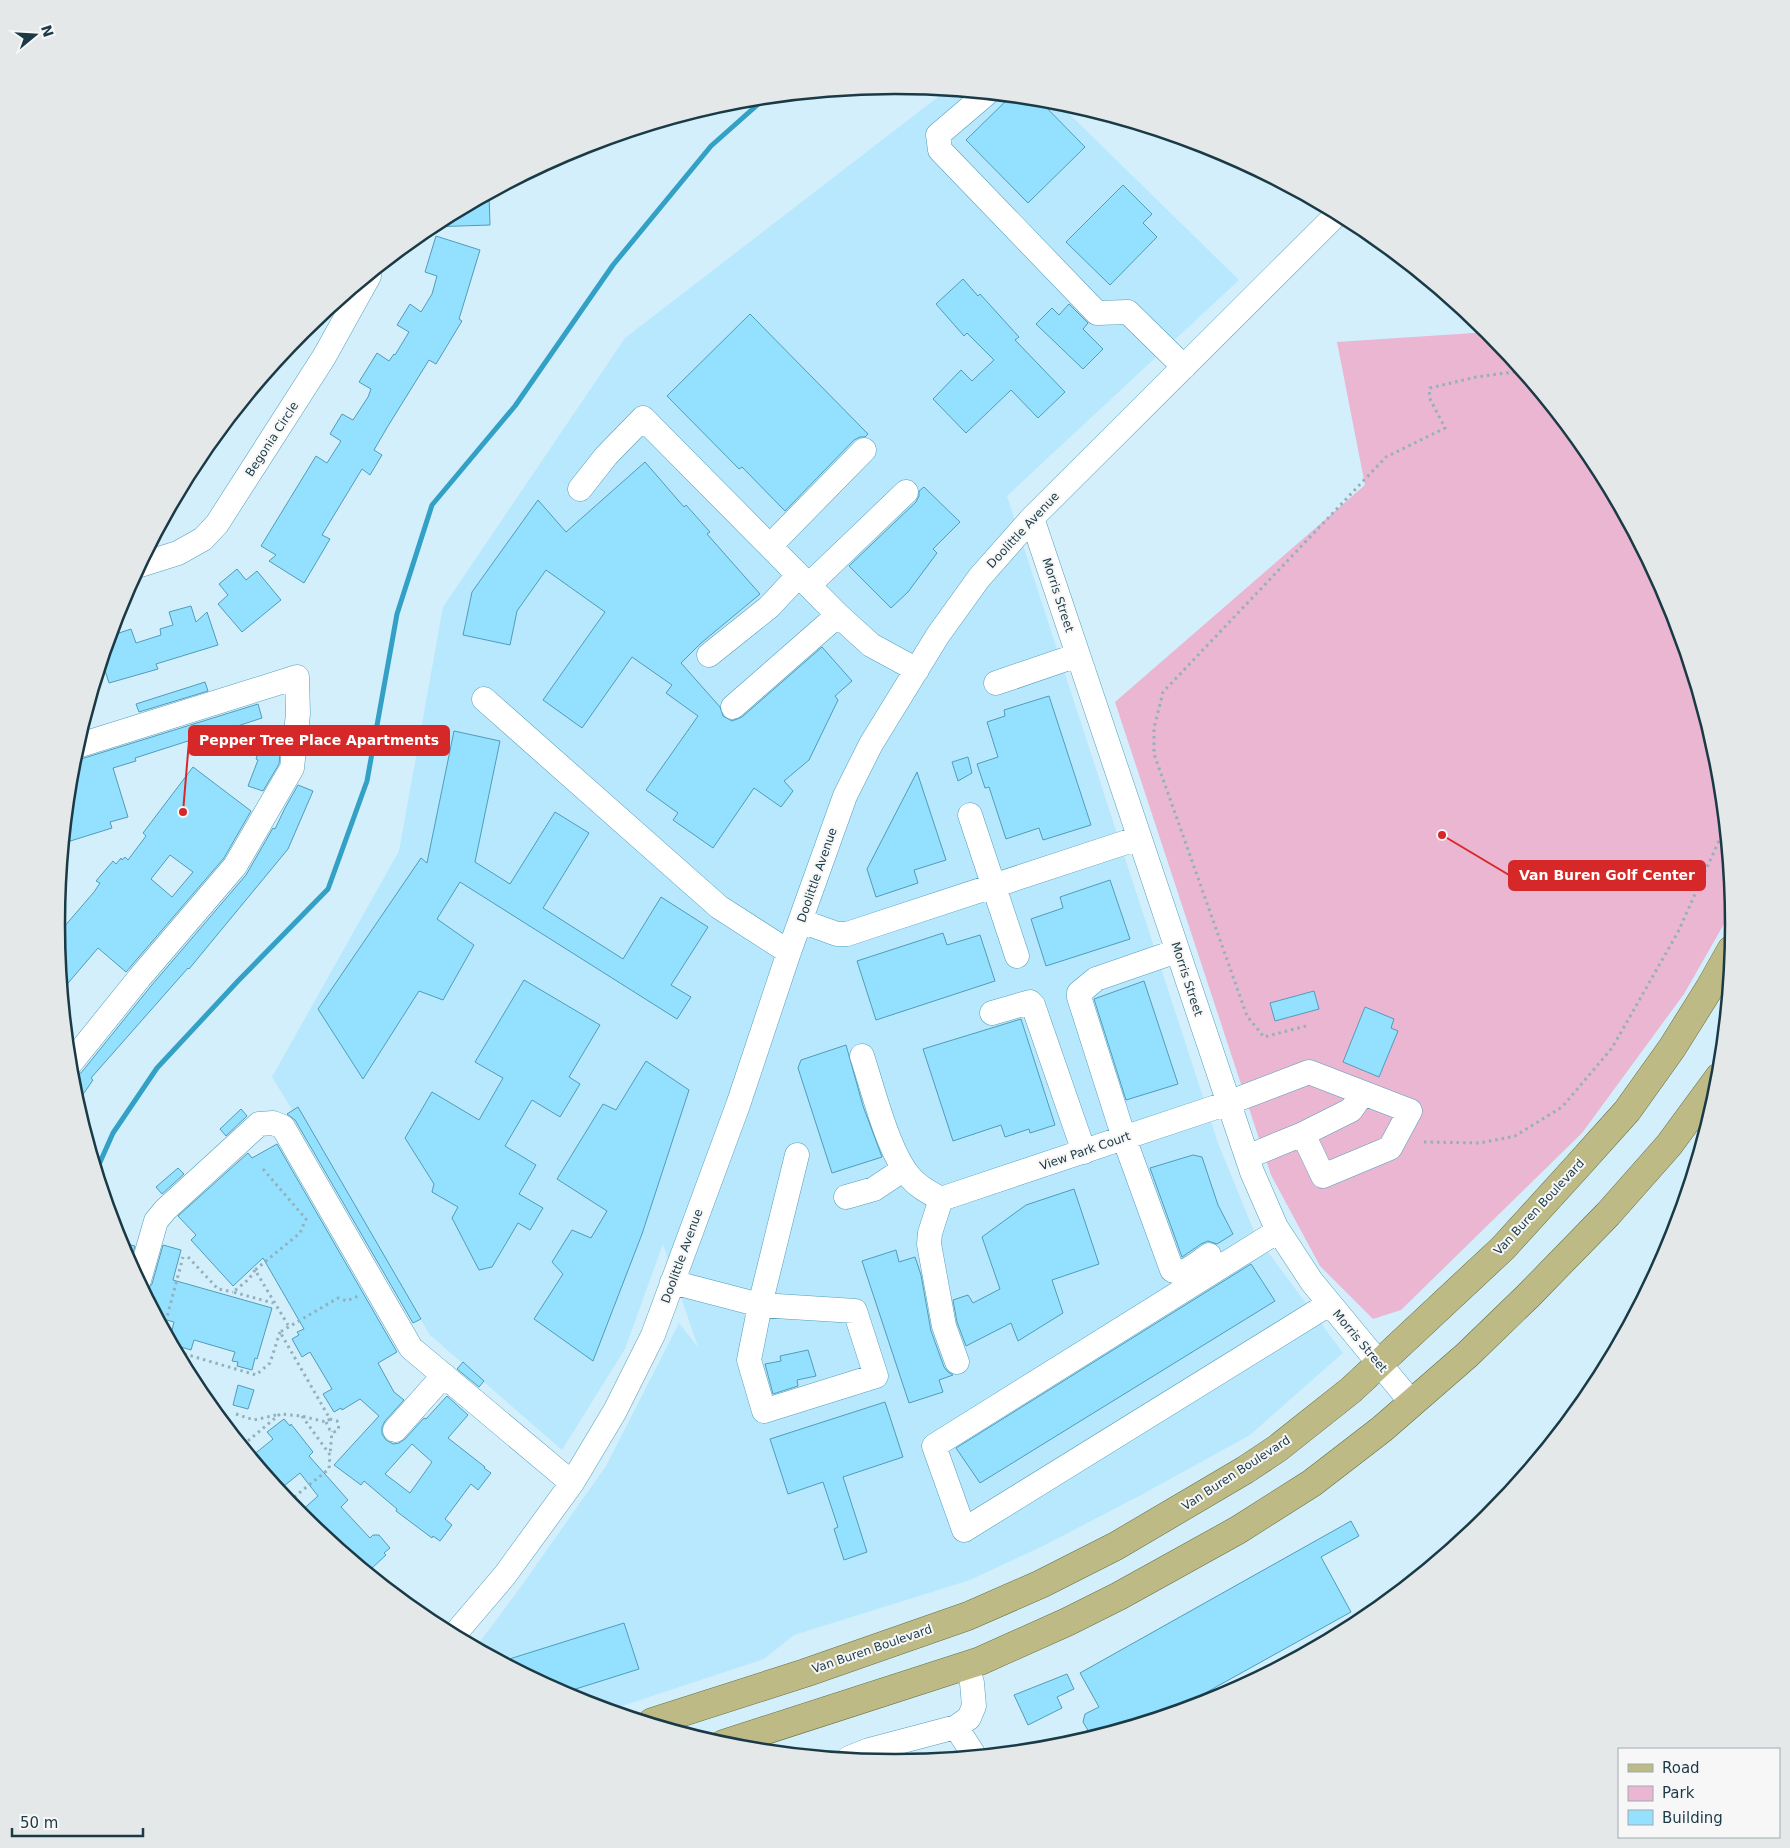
<svg xmlns="http://www.w3.org/2000/svg" width="1790" height="1848" font-family="'DejaVu Sans',sans-serif">
<style>
.built{fill:#b8e8fd}
.green{fill:#eab6d1}
.lines{fill:none;stroke-linecap:round;stroke-linejoin:round}
.stream{stroke:#33a0c6;stroke-width:5}
.building{fill:#94e0ff;stroke:#519cb9;fill-rule:evenodd}
.minor-casing{stroke:#539ebb;stroke-width:25}
.major-casing{stroke:#676f3b;stroke-width:29}
.path{stroke:#93b1bd;stroke-width:3;stroke-dasharray:2.5 4;stroke-linecap:butt}
.minor{stroke:#fff;stroke-width:24}
.major{stroke:#bdba86;stroke-width:28}
.labels{text-anchor:middle;dominant-baseline:central;stroke-width:4;stroke-linejoin:round;paint-order:stroke}
.street-label{font-size:12px;fill:#1a3a46;stroke:#f7f7f7}
.rim{fill:none;stroke:#1a3a46;stroke-width:2.5}
.leader{fill:none;stroke:#d62828;stroke-width:2}
.callout-dot{fill:#d62828;stroke:#f7f7f7;stroke-width:2}
.callout{fill:#d62828;stroke:#d62828;stroke-width:2}
.callout-label{font-size:14px;text-anchor:middle;font-weight:bold;fill:#fff}
</style>
<rect width="100%" height="100%" fill="#d3effc"/>
<path class="built" d="M947 90 1056 101 1239 280 1007 496 1218 1143 1256 1236 1343 1353 1250 1435 1141 1495 1043 1546 970 1580 794 1635 764 1659 610 1710 574 1699 476 1647 520 1588 606 1466 679 1323 698 1347 663 1244 625 1349 562 1450 430 1335 272 1077 399 851 443 607 625 338Z"/>
<path class="green" d="M1489 332 1593 458 1670 603 1718 761 1732 910 1684 994 1582 1133 1401 1310 1373 1319 1320 1266 1271 1175 1115 702 1365 485 1337 342Z"/>
<g class="lines">
<path class="stream" d="M97 1169 113 1133 157 1068 238 981 328 889 367 781 397 614 432 505 515 406 613 265 711 146 765 98"/>
</g>
<path class="building" d="M1010 97 1038 99 1085 147 1028 203 966 140Z
M1123 185 1152 214 1143 223 1157 237 1110 285 1066 242Z
M489 194 490 225 429 227V226Z
M436 236 480 250 459 319 462 321 436 364 429 360 388 426 374 450 382 455 370 475 362 469 322 535 330 539 304 583 269 561 276 555 261 546 316 456 327 463 341 441 330 434 342 414 353 420 368 397 371 389 359 382 377 353 389 361 394 354 395 355 409 332 397 325 410 304 421 312 432 294 437 276 425 272Z
M963 279 978 296 980 294 1019 337 1015 340 1065 392 1038 418 1011 390 966 433 933 399 961 370 972 381 994 360 967 333 964 336 936 304Z
M1069 304 1088 323 1083 329 1103 349 1083 369 1036 324 1052 308 1059 315Z
M750 314 868 434 865 437H860L854 440 785 511 742 467 739 469 667 396Z
M645 462 684 507 686 505 710 532 707 534 760 594 700 644 681 663 720 707 723 716 732 721 742 717 822 647 852 681 835 696 838 700 809 760 784 781 793 791 781 807 754 788 713 848 673 820 678 813 646 790 698 716 666 693 672 685 632 657 582 728 543 700 605 612 546 570 517 611 510 645 463 635 472 592 538 500 566 532Z
M924 487 960 522 933 549 937 553 908 592 891 608 849 566 916 502 919 496V491Z
M237 569 246 580 257 571 281 600 242 632 218 604 228 595 219 584Z
M191 606 196 622 207 612 218 645 156 664 158 669 109 683 102 661 105 652 113 649 110 636 131 629 136 643 161 635 160 629 173 625 169 612Z
M205 682 208 691 139 712 136 704Z
M1049 696 1091 825 1043 840 1039 828 1006 839 989 787 985 788 977 764 998 757 987 722 1005 716 1004 710Z
M258 704 262 718 207 736 208 738 189 745 188 741 135 758 136 761 113 768 128 817 110 822 112 828 64 843 73 759H81Z
M266 728 282 733 279 764 263 791 248 786 258 760 256 759Z
M454 731 500 741 475 862 510 884 555 812 589 833 543 908 623 959 661 897 708 927 671 985 691 997 677 1019 460 882 437 919 474 945 443 1000 419 991 363 1079 318 1009 421 858 427 863Z
M968 757 972 773 958 781 952 762Z
M193 767 251 811 224 858 126 972 98 948 63 989 57 935 94 892 100 883 96 881 113 861 116 864 121 858 122 860 125 857 128 860 146 836 143 833ZM170 855 193 872 172 897 151 879Z
M917 772 946 860 914 870 918 883 876 897 867 869Z
M298 785 313 791 288 849 189 969 188 968 91 1078 93 1080 77 1103 71 1077 81 1073 151 986 246 875 273 828 275 829 285 808Z
M1110 880 1130 939 1046 966 1031 919 1063 908 1060 897Z
M943 933 947 945 980 935 995 981 876 1020 857 961Z
M524 980 600 1025 569 1077 580 1084 560 1117 532 1100 505 1146 536 1165 519 1194 543 1208 530 1230 518 1223 492 1267 479 1270 452 1218 458 1207 432 1192 434 1184 405 1138 432 1092 479 1120 503 1078 475 1062Z
M1144 981 1178 1084 1126 1100 1094 999Z
M1314 991 1319 1009 1275 1021 1270 1003Z
M1365 1007 1394 1019 1391 1028 1398 1031 1379 1077 1343 1062Z
M1021 1019 1055 1125 1030 1133 1029 1129 1005 1137 1001 1125 953 1141 923 1049Z
M846 1045 863 1106 882 1157 832 1173 798 1068 801 1060Z
M646 1061 689 1090 642 1234 593 1361 534 1319 563 1274 552 1262 572 1230 591 1238 607 1211 557 1179 603 1104 616 1110Z
M298 1107 421 1319 413 1323 295 1120 287 1114Z
M241 1109 247 1116 226 1136 220 1129Z
M277 1144 397 1352 378 1363 394 1392 404 1400 385 1421 382 1427V1434L386 1440 393 1444 399 1443 405 1439 424 1418 426 1419 447 1396 468 1415 448 1438 485 1467 484 1468 491 1473 478 1490 471 1484 445 1519 452 1525 440 1541 433 1536 432 1538 396 1511 397 1509 364 1481 361 1485 334 1465 379 1416 360 1399 342 1410 341 1408 334 1412 323 1394 332 1389 310 1352 302 1357 292 1339 299 1335 297 1332 304 1329 263 1258 233 1286 191 1240 196 1235 178 1216 248 1153 252 1158ZM412 1444 432 1462 410 1493 385 1474Z
M1193 1155 1202 1157 1218 1205 1233 1234 1217 1244 1208 1241 1201 1244 1182 1257 1150 1168Z
M178 1168 184 1174 162 1194 156 1187Z
M1074 1189 1099 1264 1052 1280 1063 1313 1018 1341 1011 1323 966 1346 957 1322 953 1300 968 1295 973 1303 1000 1289 982 1237 1026 1205Z
M119 1242 135 1246 130 1263 120 1245Z
M163 1245 181 1250 173 1280 272 1308 257 1359 255 1358 252 1370 237 1366 238 1362 232 1361 235 1352 194 1340 191 1350 174 1345 170 1338 174 1322 159 1318 145 1292 152 1284Z
M896 1250 899 1262 915 1257 921 1275 931 1331 944 1367 948 1372 953 1375 939 1380 943 1392 909 1403 862 1261Z
M1251 1264 1275 1301 980 1483 956 1448Z
M808 1350 816 1376 797 1380 798 1386 773 1394 765 1364 781 1361 780 1356Z
M463 1362 484 1381 479 1387 457 1369Z
M238 1385 254 1390 248 1409 233 1405Z
M885 1402 903 1457 843 1477 867 1552 844 1560 834 1529 838 1527 823 1482 788 1494 770 1439Z
M284 1419 290 1426 291 1424 313 1452 309 1456 348 1500 341 1507 370 1538 373 1535H379L390 1548 384 1553 386 1555 371 1569 369 1566 366 1569 299 1513 318 1496 300 1473 279 1490 252 1456 273 1439 267 1432Z
M1351 1521 1359 1536 1321 1557 1351 1612 1171 1712 1092 1737 1083 1722 1085 1714 1099 1707 1080 1673Z
M624 1623 639 1669 563 1693 503 1661Z
M1067 1674 1074 1689 1057 1697 1062 1708 1028 1725 1014 1695Z"/>
<g class="lines">
<defs>
<path id="minor" d="M986 94 938 135 940 150 1097 313 1128 312 1184 367
M580 489 606 456 643 418 838 615 871 645 917 670
M1032 518 1252 1172 1276 1227 1312 1282 1412 1403
M770 546 864 450
M140 565 178 553 203 539 217 524 324 357 369 276
M809 585 906 492
M709 655 769 607 798 576
M996 683 1078 655
M484 699 719 907 789 952
M733 707 838 615
M970 815 1017 956
M801 921 837 934H847L1139 838
M1177 951 1096 979 1079 993V997L1124 1138 1172 1270C1183 1277 1199 1262 1209 1255
M992 1013 1030 1002 1033 1005 1084 1152
M862 1056C873 1089 888 1152 910 1177 918 1187 930 1193 941 1199
M70 1064 140 977 235 866 292 768 298 714 297 677 77 746
M1303 1134 1351 1110 1363 1093
M846 1197 874 1189 904 1169
M941 1199 1228 1103 1309 1072 1410 1111 1390 1148 1323 1176 1303 1134 1247 1157
M941 1199 930 1233 929 1244 944 1326 957 1362
M1278 1231 934 1446 964 1530 1329 1304
M139 1280 156 1221 165 1210 259 1124 273 1123 283 1127 411 1348 572 1483
M672 1282 760 1305 797 1155
M760 1305 855 1311 876 1376 764 1411 749 1360Z
M395 1430 444 1375
M454 1635 505 1575 572 1483 615 1411 653 1335 738 1105 789 952 845 796 871 744 938 635 979 578 1032 518 1337 214
M956 1727 974 1755
M849 1758 869 1750 956 1727 969 1718 974 1706 972 1683 967 1665"/>
<path id="major" d="M652 1722 805 1673 968 1616 1041 1584 1116 1546 1245 1470 1278 1448 1351 1390 1503 1248 1574 1170 1627 1111 1672 1048 1709 989 1731 950
M723 1744 980 1661 1067 1622 1119 1596 1238 1530 1312 1483 1382 1429 1467 1355 1528 1296 1608 1214 1669 1145 1719 1077"/>
</defs>
<use href="#minor" class="minor-casing"/>
<use href="#major" class="major-casing"/>
<path class="path" d="M1306 1026 1264 1037 1247 1016 1154 754V728L1163 692 1386 457 1445 428 1429 397 1430 388 1476 377 1521 371
M1424 1142 1480 1143 1515 1136 1562 1107 1612 1048 1678 932 1722 834 1724 822
M263 1169 306 1219 300 1233 255 1270 288 1325
M188 1257 218 1289 233 1292
M255 1270 249 1279 233 1292 273 1303
M164 1328 183 1257
M178 1352 256 1375 270 1363 280 1332
M236 1414 254 1420 280 1414
M302 1416 330 1455 332 1431
M326 1422 330 1430 334 1432 338 1430 339 1425 337 1421 330 1419
M243 1445 280 1414 301 1416 326 1422 330 1419 280 1332 338 1298 347 1301 360 1295
M289 1501 329 1469 330 1455"/>
<use href="#minor" class="minor"/>
<use href="#major" class="major"/>
</g>
<g class="labels">
<g class="street-label">
<text transform="translate(272 439) rotate(-57)">Begonia Circle</text>
<text transform="translate(1023 530) rotate(-47)">Doolittle Avenue</text>
<text transform="translate(1058 595) rotate(72)">Morris Street</text>
<text transform="translate(817 875) rotate(-71)">Doolittle Avenue</text>
<text transform="translate(1187 979) rotate(72)">Morris Street</text>
<text transform="translate(1085 1151) rotate(-19)">View Park Court</text>
<text transform="translate(1539 1207) rotate(-47)">Van Buren Boulevard</text>
<text transform="translate(682 1256) rotate(-70)">Doolittle Avenue</text>
<text transform="translate(1360 1341) rotate(50)">Morris Street</text>
<text transform="translate(1236 1473) rotate(-33)">Van Buren Boulevard</text>
<text transform="translate(872 1649) rotate(-19)">Van Buren Boulevard</text>
</g>
</g>
<path d="M0 0H1790V1848H0ZM65 924a830 830 0 1 1 1660 0a830 830 0 1 1-1660 0Z" fill="#e5e8e9" fill-rule="evenodd"/>
<path class="rim" d="M65 924a830 830 0 1 1 1660 0a830 830 0 1 1-1660 0Z"/>
<path class="leader" d="M183 812L189 741M1442 835L1509 875"/>
<g class="callout-dot">
<circle cx="183" cy="812" r="5"/>
<circle cx="1442" cy="835" r="5"/>
</g>
<g class="callout">
<rect x="189" y="726" width="260" height="29" rx="5"/>
<rect x="1509" y="861" width="196" height="29" rx="5"/>
</g>
<g class="callout-label">
<text x="319" y="745">Pepper Tree Place Apartments</text>
<text x="1607" y="880">Van Buren Golf Center</text>
</g>
<rect x="1618" y="1748" width="162" height="90" fill="#f7f7f7" stroke="#9fabb0"/>
<rect x="1628" y="1764" width="25" height="8" fill="#bdba86" stroke="#9fabb0"/>
<text x="1662" y="1773" font-size="15" fill="#1a3a46">Road</text>
<rect x="1628" y="1786" width="25" height="15" fill="#eab6d1" stroke="#9fabb0"/>
<text x="1662" y="1798" font-size="15" fill="#1a3a46">Park</text>
<rect x="1628" y="1810" width="25" height="15" fill="#94e0ff" stroke="#9fabb0"/>
<text x="1662" y="1823" font-size="15" fill="#1a3a46">Building</text>
<g transform="translate(35 35) rotate(72)" stroke="#f7f7f7" stroke-width="4" paint-order="stroke">
<path d="M0-4L9 19L0 12L-9 19Z" fill="#1a3a46"/>
<text y="-8" font-size="14" font-weight="bold" text-anchor="middle" fill="#1a3a46">N</text>
</g>
<path d="M12 1828v8h131v-8" fill="none" stroke="#1a3a46" stroke-width="2.5"/>
<text x="20" y="1828" font-size="15" fill="#1a3a46" stroke="#f7f7f7" stroke-width="4" paint-order="stroke">50 m</text>
</svg>
